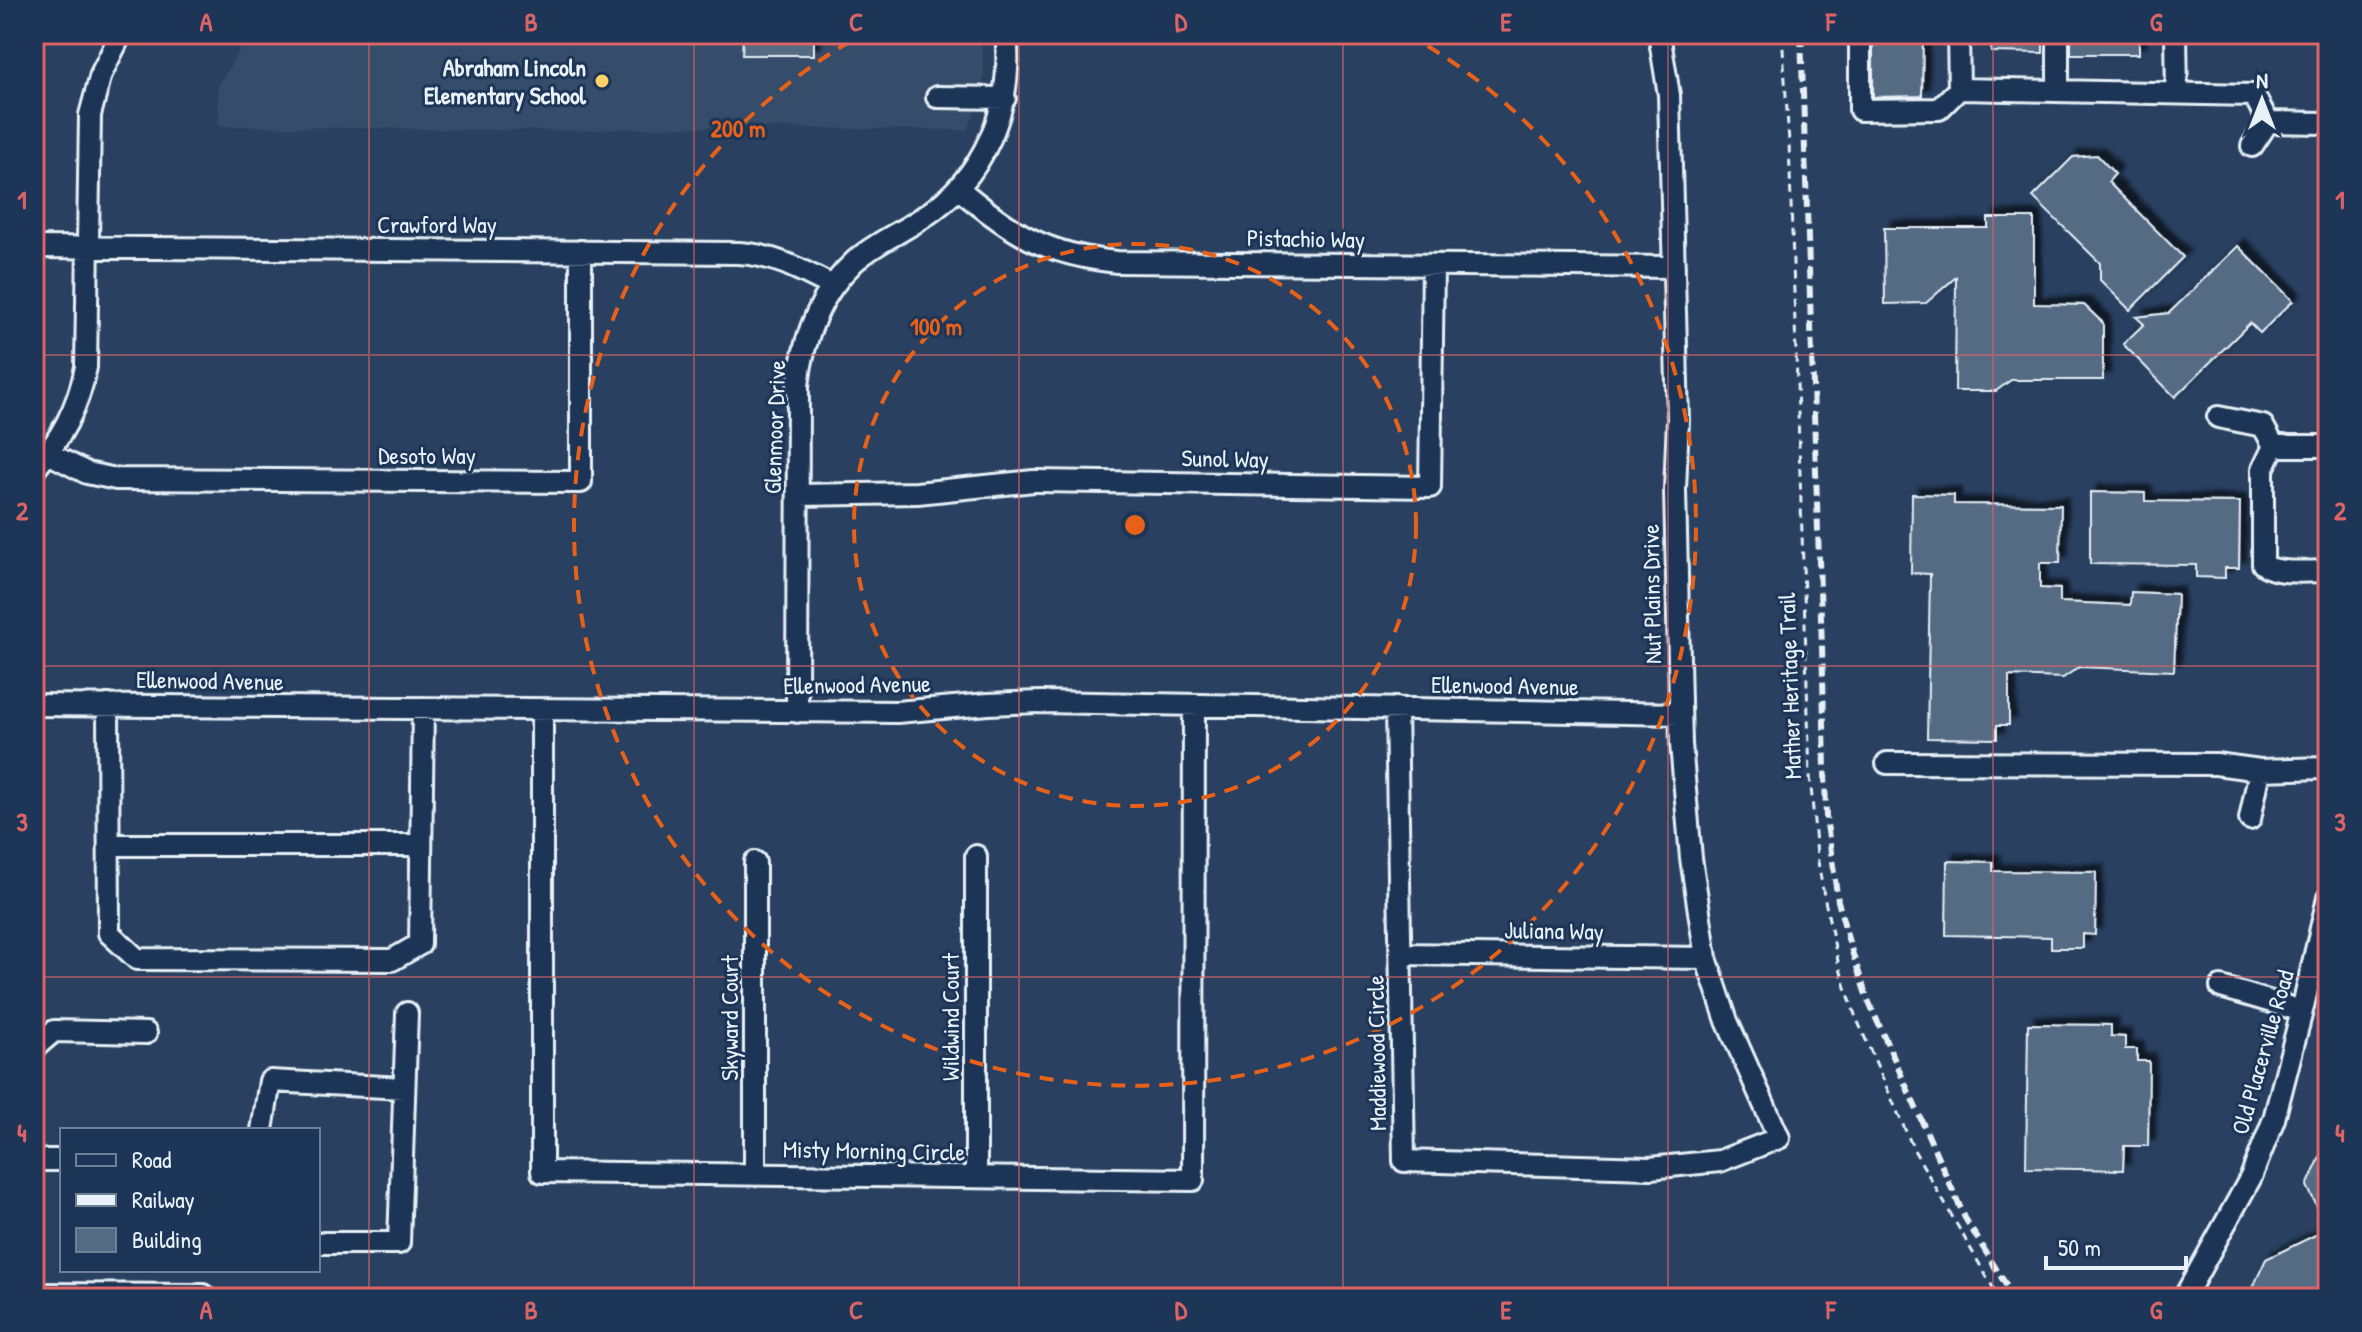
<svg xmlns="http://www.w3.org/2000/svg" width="2362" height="1332" font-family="'Patrick Hand',sans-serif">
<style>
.built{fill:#364d6b}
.building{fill:#556a83;stroke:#e8f1f8;stroke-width:2;filter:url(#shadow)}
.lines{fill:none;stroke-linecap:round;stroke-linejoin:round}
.minor-casing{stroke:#e8f1f8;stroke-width:26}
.path{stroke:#e8f1f8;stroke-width:3;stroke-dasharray:8 6;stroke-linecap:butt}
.minor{stroke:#1d3557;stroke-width:20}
.rail{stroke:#e8f1f8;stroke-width:6;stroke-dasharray:12 6;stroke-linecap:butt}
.grid{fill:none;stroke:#db6466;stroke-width:2;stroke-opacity:0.55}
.ring{fill:none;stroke:#e86118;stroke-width:4;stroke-dasharray:14 10}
.poi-dot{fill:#ffd166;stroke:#1d3557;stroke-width:3}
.labels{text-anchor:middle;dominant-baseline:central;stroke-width:6;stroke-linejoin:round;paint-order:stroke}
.poi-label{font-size:24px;font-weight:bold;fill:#e8f1f8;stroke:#1d3557;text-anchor:end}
.street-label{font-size:24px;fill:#e8f1f8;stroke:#1d3557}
.centre{fill:#e86118;stroke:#1d3557;stroke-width:4}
.ring-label{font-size:24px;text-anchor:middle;font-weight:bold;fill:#e86118;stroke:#1d3557;stroke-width:6;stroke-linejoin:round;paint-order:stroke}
.neatline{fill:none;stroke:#db6466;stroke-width:3}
.grid-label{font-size:26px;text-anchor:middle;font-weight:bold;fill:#db6466}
</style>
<defs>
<filter id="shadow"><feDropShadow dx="7" dy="-7" stdDeviation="2" flood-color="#0009"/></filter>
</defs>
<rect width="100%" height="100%" fill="#294061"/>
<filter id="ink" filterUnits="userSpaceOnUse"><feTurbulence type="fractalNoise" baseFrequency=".0125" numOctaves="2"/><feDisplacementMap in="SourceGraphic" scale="16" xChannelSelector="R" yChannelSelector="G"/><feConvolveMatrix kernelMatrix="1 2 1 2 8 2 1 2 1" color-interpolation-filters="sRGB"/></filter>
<g filter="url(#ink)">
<path class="built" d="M249 34H978L982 50 984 75 976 110 967 130 674 127 572 131 219 126 218 86Z"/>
<path class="building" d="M743 34H814V55H742Z
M1873 34H1923L1922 96 1873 97Z
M1992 34H2043V53L1991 52Z
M2071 34H2139V54H2071Z
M2097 155 2115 174 2108 182 2183 257 2130 310 2100 280V263L2033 197 2073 157Z
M1988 218H2034V304L2084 305 2103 323V380H2011L1996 391H1955L1956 277 1926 303 1885 304 1884 228H1988Z
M2238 246 2293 301 2260 333 2250 323 2175 397 2123 344 2144 324 2136 317 2169 313Z
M2090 492 2145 493V501L2240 502 2239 568H2225V578L2196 577V565L2090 564Z
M1912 494 1954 495V504L2061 505 2060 563H2040V588L2060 589V602L2130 605 2131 592 2177 594 2174 671 2079 667 2063 678 2009 676V725H1997V739L1927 738 1930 574 1911 573Z
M1947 861 1993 862V871L2096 872 2095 935 2083 934V948H2051V937L1946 935Z
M2028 1024 2111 1025V1036L2125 1037V1049H2137V1061H2149L2148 1146H2124L2123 1170 2026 1168Z
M2328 1140V1298H2248L2266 1259 2328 1229 2307 1186Z"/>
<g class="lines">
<defs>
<path id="minor" d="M1860 34V110L1939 109 1959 89 1958 34
M2176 34 2177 93
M1959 89 2254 95 2268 122
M2058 91V34
M937 97 1005 98
M2268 122 2328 123
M2252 146 2268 122
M958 188C1011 233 1046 255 1117 262L1674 267
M34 247 739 253C774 255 801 270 832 286
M2218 417 2263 426 2274 446
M2274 446 2263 469V564C2275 575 2311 571 2328 571
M2274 446H2328
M48 453 87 473 116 479 581 482V251
M34 470C61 439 78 408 86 367L90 115 101 74 121 34
M798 495 917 493 1034 481 1430 487 1433 265
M34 705 897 712 988 704 1042 702 1680 714
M108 705 109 933 137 959 392 960 420 944 423 708
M1396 708 1404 1161 1650 1168 1720 1161 1779 1138 1727 1021 1706 958 1691 858 1681 744 1675 490 1678 419 1669 95 1659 34
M542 710V1172L1193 1180 1194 705
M797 712 798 386C803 338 819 294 855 261 875 243 900 233 922 218 984 178 1014 107 1006 34
M1887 763 2216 764 2260 770 2328 768
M2250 819 2260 770
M109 845H421
M976 856V1177
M755 862V1175
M1400 954 1706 958
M2221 987 2302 1011
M34 1048 54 1031 146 1033
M262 1130 270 1081 403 1088
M34 1160H62
M318 1243H399L407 1013
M34 1294 203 1295
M2184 1298 2251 1177 2274 1119 2302 1011 2328 898"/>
</defs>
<use href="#minor" class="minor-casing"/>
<path class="path" d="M1782 34 1789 142 1810 775 1817 856 1824 896 1839 966 1855 1015 1914 1150 1999 1298"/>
<use href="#minor" class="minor"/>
<path class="rail" d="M1801 34 1823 677 1826 817 1838 901 1848 939 1867 998 1965 1218 2014 1298"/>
</g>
</g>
<path class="grid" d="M369 34V1298M694 34V1298M1019 34V1298M1343 34V1298M1668 34V1298M1993 34V1298M34 355H2328M34 666H2328M34 977H2328"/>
<g class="ring">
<circle cx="1135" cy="525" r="281"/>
<path d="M1407 34A561 561 0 1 1 863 34"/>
</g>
<circle class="poi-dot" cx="602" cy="81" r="8"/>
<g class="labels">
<g class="poi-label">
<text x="586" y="67">Abraham Lincoln<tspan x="586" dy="28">Elementary School</tspan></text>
</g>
<g class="street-label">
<text x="437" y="224">Crawford Way</text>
<text transform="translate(1306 238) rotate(1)">Pistachio Way</text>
<text transform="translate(774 427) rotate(-88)">Glenmoor Drive</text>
<text x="427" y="455">Desoto Way</text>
<text transform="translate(1225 458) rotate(1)">Sunol Way</text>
<text transform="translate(1651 594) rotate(-91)">Nut Plains Drive</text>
<text transform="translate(210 680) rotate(1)">Ellenwood Avenue</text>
<text transform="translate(857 684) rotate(-1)">Ellenwood Avenue</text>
<text transform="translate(1505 685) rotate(1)">Ellenwood Avenue</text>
<text transform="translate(1789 686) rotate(-92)">Mather Heritage Trail</text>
<text transform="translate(1554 930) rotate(1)">Juliana Way</text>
<text transform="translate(950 1017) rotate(-90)">Wildwind Court</text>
<text transform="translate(729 1018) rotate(-90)">Skyward Court</text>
<text transform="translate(2262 1052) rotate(-74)">Old Placerville Road</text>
<text transform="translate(1376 1053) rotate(-91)">Maddiewood Circle</text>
<text transform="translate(874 1150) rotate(1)">Misty Morning Circle</text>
</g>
</g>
<circle cx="1135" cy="525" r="12" class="centre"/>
<g class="ring-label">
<text x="738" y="137">200 m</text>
<text x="936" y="335">100 m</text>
</g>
<rect width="2362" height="1332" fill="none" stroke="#1d3557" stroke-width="88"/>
<rect x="60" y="1128" width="260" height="144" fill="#1d3557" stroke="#6e8097" stroke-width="2"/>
<rect x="76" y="1154" width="40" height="12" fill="#1d3557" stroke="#6e8097" stroke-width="2"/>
<text x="132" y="1168" font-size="24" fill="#e8f1f8">Road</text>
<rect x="76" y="1194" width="40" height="12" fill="#e8f1f8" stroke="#6e8097" stroke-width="2"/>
<text x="132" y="1208" font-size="24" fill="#e8f1f8">Railway</text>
<rect x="76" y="1228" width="40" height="24" fill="#556a83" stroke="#6e8097" stroke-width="2"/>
<text x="132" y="1248" font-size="24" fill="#e8f1f8">Building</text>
<g transform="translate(2262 100)" stroke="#1d3557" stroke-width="6" paint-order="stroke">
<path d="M0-6L14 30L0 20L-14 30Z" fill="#e8f1f8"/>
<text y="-12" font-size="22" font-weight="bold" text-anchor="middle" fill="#e8f1f8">N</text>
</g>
<path d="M2046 1256v12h140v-12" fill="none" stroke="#e8f1f8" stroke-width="4"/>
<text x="2058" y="1256" font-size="24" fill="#e8f1f8" stroke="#1d3557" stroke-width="6" paint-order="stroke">50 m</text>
<rect x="44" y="44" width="2274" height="1244" class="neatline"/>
<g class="grid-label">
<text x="206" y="31">A</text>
<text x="531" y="31">B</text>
<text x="856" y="31">C</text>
<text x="1181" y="31">D</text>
<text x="1506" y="31">E</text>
<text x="1831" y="31">F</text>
<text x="2156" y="31">G</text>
<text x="22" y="209">1</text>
<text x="2340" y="209">1</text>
<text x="22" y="520">2</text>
<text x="2340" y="520">2</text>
<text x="22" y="831">3</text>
<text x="2340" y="831">3</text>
<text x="22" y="1142">4</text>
<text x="2340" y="1142">4</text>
<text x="206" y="1319">A</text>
<text x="531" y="1319">B</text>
<text x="856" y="1319">C</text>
<text x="1181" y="1319">D</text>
<text x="1506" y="1319">E</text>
<text x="1831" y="1319">F</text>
<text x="2156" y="1319">G</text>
</g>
</svg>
